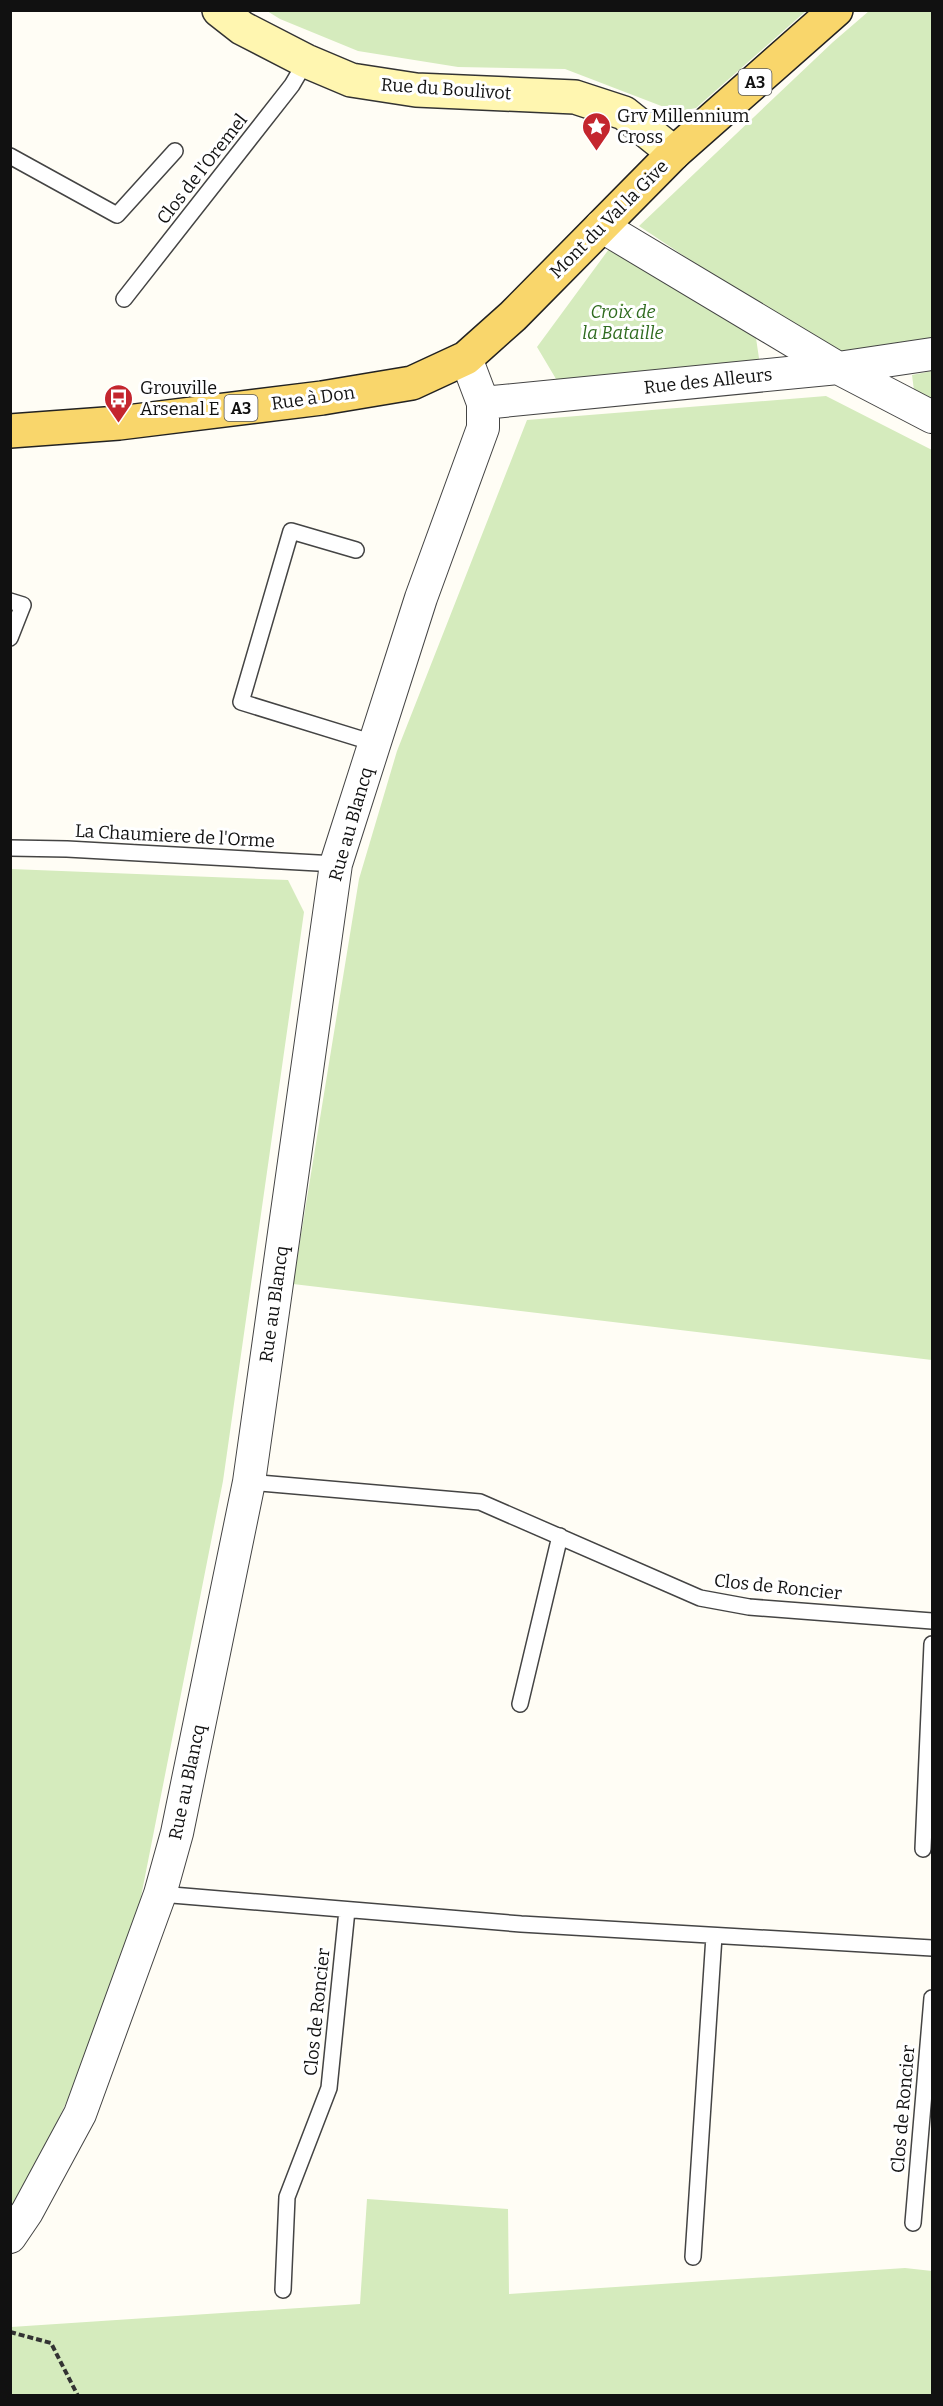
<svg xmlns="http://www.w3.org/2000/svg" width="943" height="2406" font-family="Bitter,serif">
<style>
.green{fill:#d5ebbd}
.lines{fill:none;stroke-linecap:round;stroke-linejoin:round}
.lane-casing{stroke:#444;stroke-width:18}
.street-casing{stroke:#444;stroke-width:34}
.secondary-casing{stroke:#333;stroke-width:36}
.primary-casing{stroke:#222;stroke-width:36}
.path{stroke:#333;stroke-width:4;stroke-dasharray:6 3;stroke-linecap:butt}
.lane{stroke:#fff;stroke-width:15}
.street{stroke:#fff;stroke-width:32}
.secondary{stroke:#fff6b0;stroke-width:33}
.primary{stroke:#f9d66b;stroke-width:33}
.labels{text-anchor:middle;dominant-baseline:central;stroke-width:6;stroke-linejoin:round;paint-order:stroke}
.shield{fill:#fff;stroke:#585858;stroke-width:1.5}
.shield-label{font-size:16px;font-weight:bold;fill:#111}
.street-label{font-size:18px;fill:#111;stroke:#fff}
.poi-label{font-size:18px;fill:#111;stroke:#fff;text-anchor:start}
.park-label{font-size:18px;font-style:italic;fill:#2f6b1f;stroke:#fff}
</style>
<rect width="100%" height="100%" fill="#fffdf5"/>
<path class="green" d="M267 11H806L696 108 677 112 565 69 458 67 358 51 280 19Z
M869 11H932V342L858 357 818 345 639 226 833 42Z
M609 249 756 338 760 365 559 384 537 347Z
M932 371V406L915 398 912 375Z
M826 396 932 450V1360L293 1284 359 879 397 751 527 420Z
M11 869 288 880 304 912 223 1481 138 1912 77 2080 20 2199 11 2212Z
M367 2199 508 2209 509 2294 905 2268 932 2271V2395H11V2327L360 2304Z"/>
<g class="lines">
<defs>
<path id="lane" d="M10 156 117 215 175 151
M124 299 292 85 306 61
M356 550 291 531 241 702 374 743
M10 601 23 605 10 638
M10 848 67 849 336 864
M249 1482 480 1502 700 1598 749 1607 932 1621
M520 1704 560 1536
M923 1849 932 1644
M160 1894 521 1924 932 1948
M913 2223 932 1998
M693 2257 714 1936
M283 2290 287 2197 329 2088 347 1910"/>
<path id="street" d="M601 226 838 368 932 417
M483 403 838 368 932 354
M10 2237 27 2212 80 2114 160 1894 177 1833 249 1482 336 864 421 598 483 428V403L466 358"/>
<path id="secondary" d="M219 10 242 28 306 61 351 80 416 90 575 97 624 113 674 153"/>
<path id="primary" d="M10 431 119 423 322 398 412 383 466 358 513 316 674 153 836 10"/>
</defs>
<use href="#lane" class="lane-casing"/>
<use href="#street" class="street-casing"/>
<use href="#secondary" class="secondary-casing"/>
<use href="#primary" class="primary-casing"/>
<path class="path" d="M10 2332 51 2343 78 2396"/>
<use href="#lane" class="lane"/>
<use href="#street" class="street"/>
<use href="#secondary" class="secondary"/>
<use href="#primary" class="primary"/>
</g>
<defs>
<symbol id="sight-pin" viewBox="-11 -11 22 30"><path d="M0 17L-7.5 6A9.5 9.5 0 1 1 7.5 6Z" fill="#c4262e" stroke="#fff"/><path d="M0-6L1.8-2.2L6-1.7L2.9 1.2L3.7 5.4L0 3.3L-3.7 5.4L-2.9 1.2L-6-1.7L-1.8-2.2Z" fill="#fff"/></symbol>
<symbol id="bus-pin" viewBox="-11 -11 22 30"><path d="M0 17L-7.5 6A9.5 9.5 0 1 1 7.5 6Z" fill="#c4262e" stroke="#fff"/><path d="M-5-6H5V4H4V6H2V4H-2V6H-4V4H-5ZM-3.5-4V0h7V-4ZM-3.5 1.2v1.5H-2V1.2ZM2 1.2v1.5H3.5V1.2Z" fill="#fff"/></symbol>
</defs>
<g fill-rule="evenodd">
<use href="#sight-pin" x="580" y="110" width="33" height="45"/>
<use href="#bus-pin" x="102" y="382" width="33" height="45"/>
</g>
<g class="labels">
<g class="shield">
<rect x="738.5" y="69" width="33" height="26" rx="4.5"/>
<rect x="224.5" y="395" width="33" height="26" rx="4.5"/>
</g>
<g class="shield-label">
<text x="755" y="82">A3</text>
<text x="241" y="408">A3</text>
</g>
<g class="street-label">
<text transform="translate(446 89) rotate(4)">Rue du Boulivot</text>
<text transform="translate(202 169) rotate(-52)">Clos de l'Oremel</text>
<text transform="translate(609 219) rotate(-45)">Mont du Val la Give</text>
<text transform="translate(708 381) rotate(-6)">Rue des Alleurs</text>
<text transform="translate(313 398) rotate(-8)">Rue à Don</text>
<text transform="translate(351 824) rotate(-74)">Rue au Blancq</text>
<text transform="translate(175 836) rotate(3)">La Chaumiere de l'Orme</text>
<text transform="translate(274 1304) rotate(-82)">Rue au Blancq</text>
<text transform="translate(778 1587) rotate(6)">Clos de Roncier</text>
<text transform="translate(187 1782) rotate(-78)">Rue au Blancq</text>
<text transform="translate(317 2012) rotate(-84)">Clos de Roncier</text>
<text transform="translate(903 2109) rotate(-85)">Clos de Roncier</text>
</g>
<g class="poi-label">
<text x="617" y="116">Grv Millennium<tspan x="617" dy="21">Cross</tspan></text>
<text x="140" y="388">Grouville<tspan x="140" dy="21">Arsenal E</tspan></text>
</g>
<g class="park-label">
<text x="623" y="312">Croix de<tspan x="623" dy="21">la Bataille</tspan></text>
</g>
</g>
<rect width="943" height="2406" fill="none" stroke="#111111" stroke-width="24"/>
</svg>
